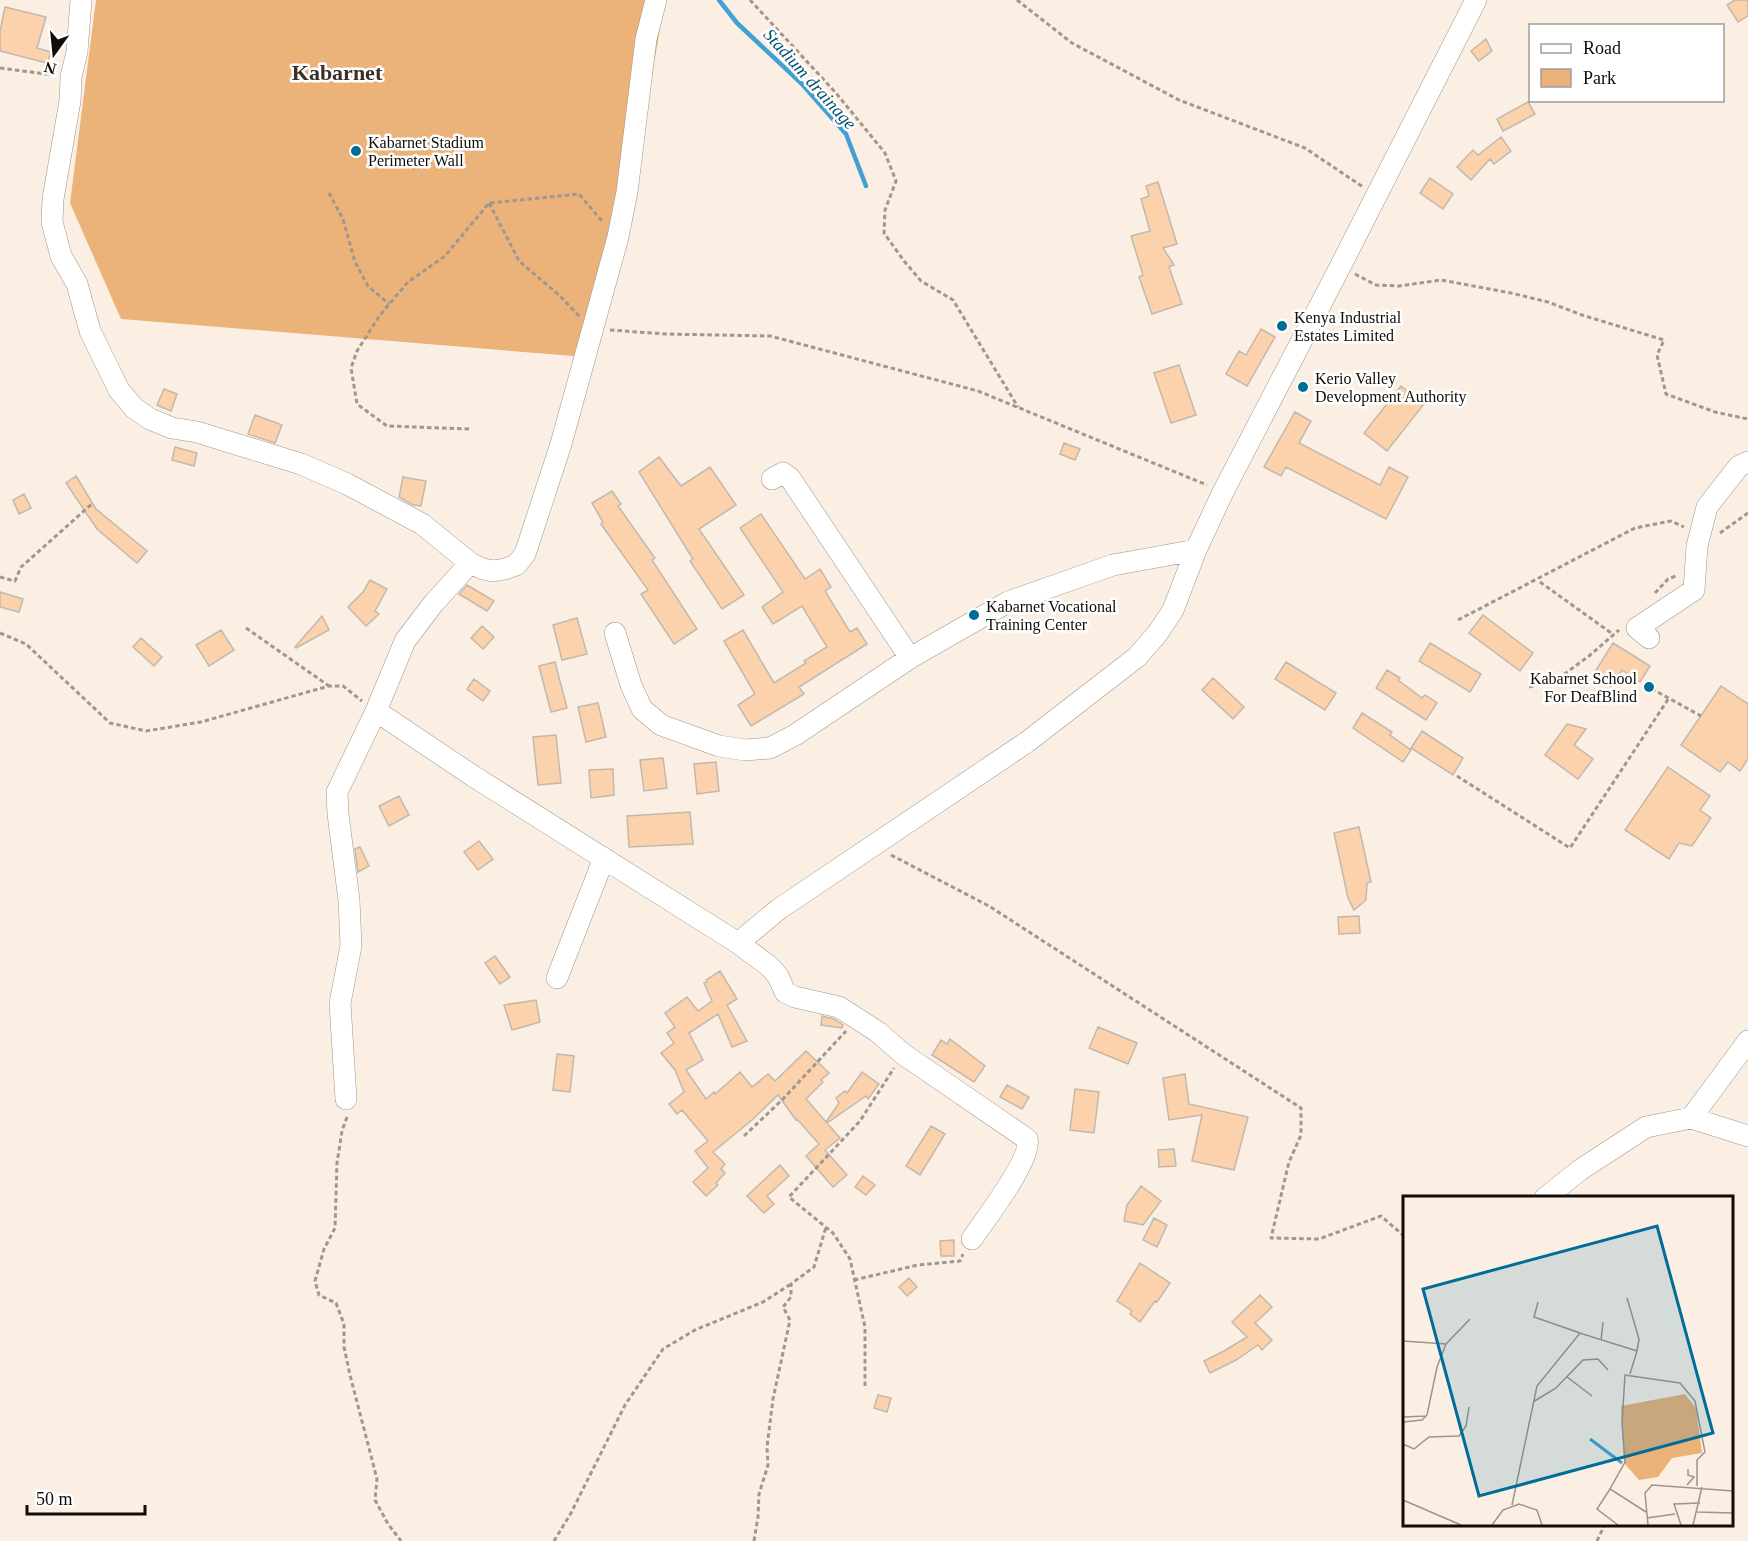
<svg xmlns="http://www.w3.org/2000/svg" width="1748" height="1541" font-family="'Times New Roman',serif">
<style>
.green{fill:#ebb27a}
.lines{fill:none;stroke-linecap:round;stroke-linejoin:round}
.stream{stroke:#42a1d4;stroke-width:4.5}
.building{fill:#fbd2ab;stroke:#c3b8ad;stroke-width:1.5}
.minor-casing{stroke:#a0958a;stroke-width:22}
.path{stroke:#a0978e;stroke-width:3;stroke-dasharray:4.5 3;stroke-linecap:butt}
.minor{stroke:#fff;stroke-width:21}
.poi-dot{fill:#006d99;stroke:#fff;stroke-width:2}
.labels{text-anchor:middle;dominant-baseline:central;stroke-width:5;stroke-linejoin:round;paint-order:stroke}
.poi-label{font-size:16px;fill:#100c08;stroke:#fff;text-anchor:start}
.water-label{font-size:18px;font-style:italic;fill:#025274;stroke:#fff}
.district-label{font-size:22px;font-weight:bold;fill:#3a3028;stroke:#fff}
.inset-river{fill:none;stroke:#42a1d4;stroke-width:3}
.inset-road{fill:none;stroke:#9d948c;stroke-width:1.5}
.view{fill:#006d99;fill-opacity:0.15;stroke:#006d99;stroke-width:3}
.inset-edge{fill:none;stroke:#100c08;stroke-width:3}
</style>
<rect width="100%" height="100%" fill="#fbefe4"/>
<path class="green" d="M96 0H665L648 98 586 357 121 319 70 203Z"/>
<g class="lines">
<path class="stream" d="M719 0 737 23 802 84 846 134 866 186"/>
</g>
<path class="building" d="M1735 0H1748V16L1738 22 1727 5Z
M5 7 46 17 37 48 51 52 47 63 0 51V31Z
M1486 39 1492 51 1479 61 1471 51Z
M1528 102 1535 114 1503 131 1497 119Z
M1501 137 1511 151 1494 164 1490 159 1471 180 1457 167 1473 150 1478 155Z
M1430 178 1453 194 1443 209 1420 193Z
M1158 182 1177 244 1163 248 1174 265 1169 267 1182 304 1152 314 1139 277 1143 275 1131 236 1150 231 1141 199 1149 196 1146 186Z
M1261 329 1275 337 1247 386 1226 374 1239 351 1246 355Z
M1179 365 1196 415 1171 423 1154 373Z
M1401 386 1424 404 1387 451 1364 433Z
M164 389 177 394 171 411 157 405Z
M1295 412 1311 421 1299 443 1380 485 1389 467 1408 477 1386 519 1286 467 1281 476 1264 467Z
M255 415 282 425 275 443 248 434Z
M1064 443 1080 449 1075 460 1060 454Z
M175 447 197 453 194 466 172 460Z
M659 457 681 486 710 467 736 505 699 529 744 595 722 609 690 561 693 559 639 472Z
M76 476 96 509 147 551 137 563 97 529 66 483Z
M403 477 426 481 421 506 413 505 399 497Z
M612 491 621 504 618 506 655 558 652 560 697 629 674 644 641 594 648 590 601 524 603 522 592 503Z
M24 494 31 508 19 514 13 500Z
M761 514 805 579 820 569 831 587 825 591 850 632 857 628 867 644 799 687 804 694 751 726 738 705 755 694 724 641 743 630 774 683 806 663 804 661 827 647 802 606 773 624 762 607 783 592 740 528Z
M370 580 387 589 375 611 379 614 366 626 348 607 363 592Z
M467 585 494 601 487 611 459 594Z
M0 592 23 599 19 612 0 607Z
M1483 615 1533 653 1520 671 1469 633Z
M322 616 329 630 296 648 295 647Z
M577 618 587 654 562 660 553 625Z
M482 626 494 637 483 649 471 638Z
M221 630 234 650 209 666 196 645Z
M141 638 162 657 154 666 133 647Z
M1430 643 1481 674 1470 692 1419 661Z
M1613 643 1650 666 1640 682 1622 670 1611 687 1593 675Z
M555 662 567 708 551 712 539 666Z
M1286 662 1336 693 1325 710 1275 679Z
M1387 670 1400 678 1398 680 1422 698 1425 695 1437 703 1426 720 1376 688Z
M1213 678 1244 707 1233 719 1202 690Z
M474 679 490 691 483 701 467 689Z
M1721 686 1748 704V759L1740 771 1728 762 1720 772 1681 745Z
M598 703 606 737 586 742 578 707Z
M1362 713 1392 732 1390 735 1411 750 1403 762 1353 728Z
M1567 724 1586 729 1574 745 1593 759 1578 779 1545 755Z
M1422 731 1463 758 1453 775 1411 748Z
M556 735 561 783 538 785 533 737Z
M663 758 667 788 644 791 640 760Z
M716 762 719 791 697 794 694 764Z
M1668 767 1710 796 1700 810 1711 818 1692 846 1679 843 1669 859 1625 830Z
M613 769 614 795 591 798 589 770Z
M399 796 409 815 389 826 379 806Z
M690 812 693 844 629 847 627 816Z
M1359 827 1371 882 1367 883 1366 900 1354 910 1348 898 1334 833Z
M479 841 493 859 478 870 464 852Z
M360 847 369 866 358 872 355 849Z
M1359 916 1360 933 1339 934 1338 917Z
M495 956 510 977 500 984 485 963Z
M720 971 737 999 727 1005 747 1041 732 1047 718 1014 689 1033 703 1060 686 1070 706 1099 714 1092 715 1094 740 1072 752 1087 768 1074 775 1081 806 1051 829 1073 821 1080 823 1082 806 1099 840 1138 825 1150 847 1175 833 1187 806 1156 819 1144 797 1119 796 1120 778 1095 752 1120 713 1152 725 1164 721 1169 725 1173 716 1183 718 1185 706 1196 693 1182 708 1168 695 1151 708 1141 682 1110 677 1114 669 1104 684 1092 675 1070 661 1053 674 1043 667 1033 675 1027 665 1013 687 997 698 1011 712 1001 704 983 707 982 706 980Z
M536 1000 540 1022 512 1030 504 1005Z
M822 1016 834 1019 843 1025 842 1028 821 1025Z
M1098 1027 1137 1043 1128 1064 1089 1048Z
M950 1039 985 1066 974 1082 932 1055 941 1040 947 1044Z
M557 1054 574 1056 570 1092 553 1090Z
M862 1072 879 1084 868 1099 866 1096 827 1123 826 1122 839 1103 836 1098 845 1091 847 1093Z
M1185 1074 1189 1104 1248 1117 1234 1170 1192 1161 1202 1115 1169 1120 1163 1078Z
M1007 1085 1029 1097 1022 1109 1000 1097Z
M1075 1089 1099 1092 1094 1133 1070 1130Z
M931 1126 945 1134 920 1175 906 1166Z
M1174 1149 1176 1166 1159 1167 1158 1150Z
M780 1165 789 1176 767 1196 774 1204 764 1213 747 1196Z
M863 1176 875 1185 866 1195 855 1187Z
M1141 1186 1161 1201 1143 1225 1124 1221 1127 1205Z
M1154 1218 1167 1225 1157 1247 1143 1240Z
M954 1240V1256H941L940 1241Z
M1140 1263 1170 1283 1157 1302 1155 1301 1140 1322 1130 1314 1132 1311 1117 1301Z
M909 1278 917 1287 907 1296 899 1287Z
M1260 1295 1272 1307 1255 1323 1272 1340 1262 1350 1258 1345 1236 1360 1210 1373 1204 1361 1224 1351 1247 1337 1232 1322Z
M878 1395 891 1398 887 1412 874 1408Z"/>
<g class="lines">
<defs>
<path id="minor" d="M81 0 77 52 71 77 70 101 53 199 52 222 61 256 77 284 90 331 119 390 134 408 150 419 172 428 197 432 301 464 347 484 422 524 470 563 483 569 493 571 505 569 516 565 525 554 561 444 618 237 627 192 646 39 656 0
M772 479 783 473 790 478 910 658
M615 633 631 685 642 709 661 725 719 746 745 750 770 748 795 735 910 658 1008 602 1113 565 1196 550
M1649 638 1637 628 1694 590 1697 546 1707 507 1739 466 1748 462
M376 711 405 641 433 604 470 563
M738 943 769 966 778 976 785 992 795 997 839 1007 878 1032 903 1054 1027 1139C1033 1158 984 1221 972 1239
M557 978 604 858
M346 1099 340 1003 351 946 349 900 338 814 337 792 376 711 473 776 738 943 779 909 1027 742 1137 657 1157 634 1173 610 1196 550 1223 492 1340 267 1476 0
M1691 1118 1748 1041
M1545 1198 1580 1170 1646 1127 1691 1118 1748 1136"/>
</defs>
<use href="#minor" class="minor-casing"/>
<path class="path" d="M750 0 836 93 885 153 896 181 885 210 884 233 904 261 921 281 953 300 1018 407
M1017 0 1072 43 1179 100 1305 148 1363 187
M0 68 54 75
M329 193 343 219 355 262 368 286 389 304
M489 203 519 261 560 296 579 316
M1355 274 1376 285 1399 286 1441 280 1511 293 1548 302 1582 315 1664 340 1657 355 1666 394 1715 412 1748 419
M610 330 665 334 770 336 978 391 1207 485
M469 429 387 426 357 404 351 368 357 351 380 315 408 282 445 256 489 203 579 194 602 221
M1720 533 1748 513
M0 577 15 581 21 567 93 503
M1540 582 1614 635
M1655 593 1668 579 1678 575
M1458 620 1635 528 1671 521 1684 527
M246 628 329 686
M0 633 26 644 110 723 146 731 201 722 329 686H343L362 701
M1645 685 1701 716
M1529 687 1559 678 1589 656 1619 630
M1457 776 1570 848 1669 698
M891 855 989 906 1301 1108V1135L1289 1162 1271 1238 1319 1239 1381 1216 1404 1236
M347 1117 342 1131 337 1163 335 1228 324 1249 315 1281 319 1295 336 1303 344 1324V1347L350 1375 377 1479 375 1500 388 1524 401 1541
M744 1136 783 1099 846 1031
M854 1280 918 1265 960 1261 963 1254
M865 1386V1327L850 1259 833 1233 789 1197 860 1121 894 1068
M554 1541 571 1513 625 1405 663 1349 695 1330 763 1302 791 1284
M754 1541 758 1517 759 1494 768 1465 767 1447 773 1399 790 1320 783 1307 791 1297V1284L814 1267 826 1227
M1597 1541 1605 1524"/>
<use href="#minor" class="minor"/>
</g>
<g class="poi-dot">
<circle cx="356" cy="151" r="6"/>
<circle cx="1282" cy="326" r="6"/>
<circle cx="1303" cy="387" r="6"/>
<circle cx="974" cy="615" r="6"/>
<circle cx="1649" cy="687" r="6"/>
</g>
<g class="labels">
<g class="poi-label">
<text x="368" y="142">Kabarnet Stadium<tspan x="368" dy="18">Perimeter Wall</tspan></text>
<text x="1294" y="317">Kenya Industrial<tspan x="1294" dy="18">Estates Limited</tspan></text>
<text x="1315" y="378">Kerio Valley<tspan x="1315" dy="18">Development Authority</tspan></text>
<text x="986" y="606">Kabarnet Vocational<tspan x="986" dy="18">Training Center</tspan></text>
<text x="1637" y="678" text-anchor="end">Kabarnet School<tspan x="1637" dy="18">For DeafBlind</tspan></text>
</g>
<g class="water-label">
<text transform="translate(810 79) rotate(48)">Stadium drainage</text>
</g>
<g class="district-label">
<text x="337" y="72">Kabarnet</text>
</g>
</g>
<g transform="translate(1403 1196)">
<rect width="330" height="330" fill="#fbefe4"/>
<path d="M282 198 293 212 299 257 269 262 255 281 236 284 221 267 218 210Z" fill="#ebb27a"/>
<path class="inset-river" d="M187 243 219 267"/>
<path class="inset-road" d="M135 106 131 121 177 137M198 144 200 126M0 145 43 148 67 123M227 178 234 155M164 181 189 200M130 206 153 192 180 164 195 163 205 174M0 221 23 220M0 226 19 224 24 219 34 171 43 148M0 248 11 253 26 241 56 240 63 230 66 211M284 289 291 281 285 279V273M207 293 194 313 215 329M0 304 58 329M109 309 134 190 177 137 234 155 236 143 224 102M243 316 207 293 222 266 219 227 222 179 277 187 292 205 302 256 294 264V290M294 316 330 317M244 322 272 318M89 329 100 314 116 308 134 314 139 329M245 329 242 297 249 289 330 295M278 329 271 308 297 307M290 329 299 291"/>
<path class="view" d="M254 30 310 237 76 300 20 93Z"/>
<rect width="330" height="330" class="inset-edge"/>
</g>
<rect x="1529" y="24" width="195" height="78" fill="#ffffff" stroke="#9f9e9c" stroke-width="1.5"/>
<rect x="1541" y="44" width="30" height="9" fill="#ffffff" stroke="#9f9e9c" stroke-width="1.5"/>
<text x="1583" y="54" font-size="18" fill="#100c08">Road</text>
<rect x="1541" y="69" width="30" height="18" fill="#ebb27a" stroke="#9f9e9c" stroke-width="1.5"/>
<text x="1583" y="84" font-size="18" fill="#100c08">Park</text>
<g transform="translate(54 54) rotate(195)" stroke="#ffffff" stroke-width="4.5" paint-order="stroke">
<path d="M0-4.5L10 22L0 15L-10 22Z" fill="#100c08"/>
<text y="-9" font-size="16" font-weight="bold" text-anchor="middle" fill="#100c08">N</text>
</g>
<path d="M27 1505v9h118v-9" fill="none" stroke="#100c08" stroke-width="3"/>
<text x="36" y="1505" font-size="18" fill="#100c08" stroke="#ffffff" stroke-width="4.5" paint-order="stroke">50 m</text>
</svg>
